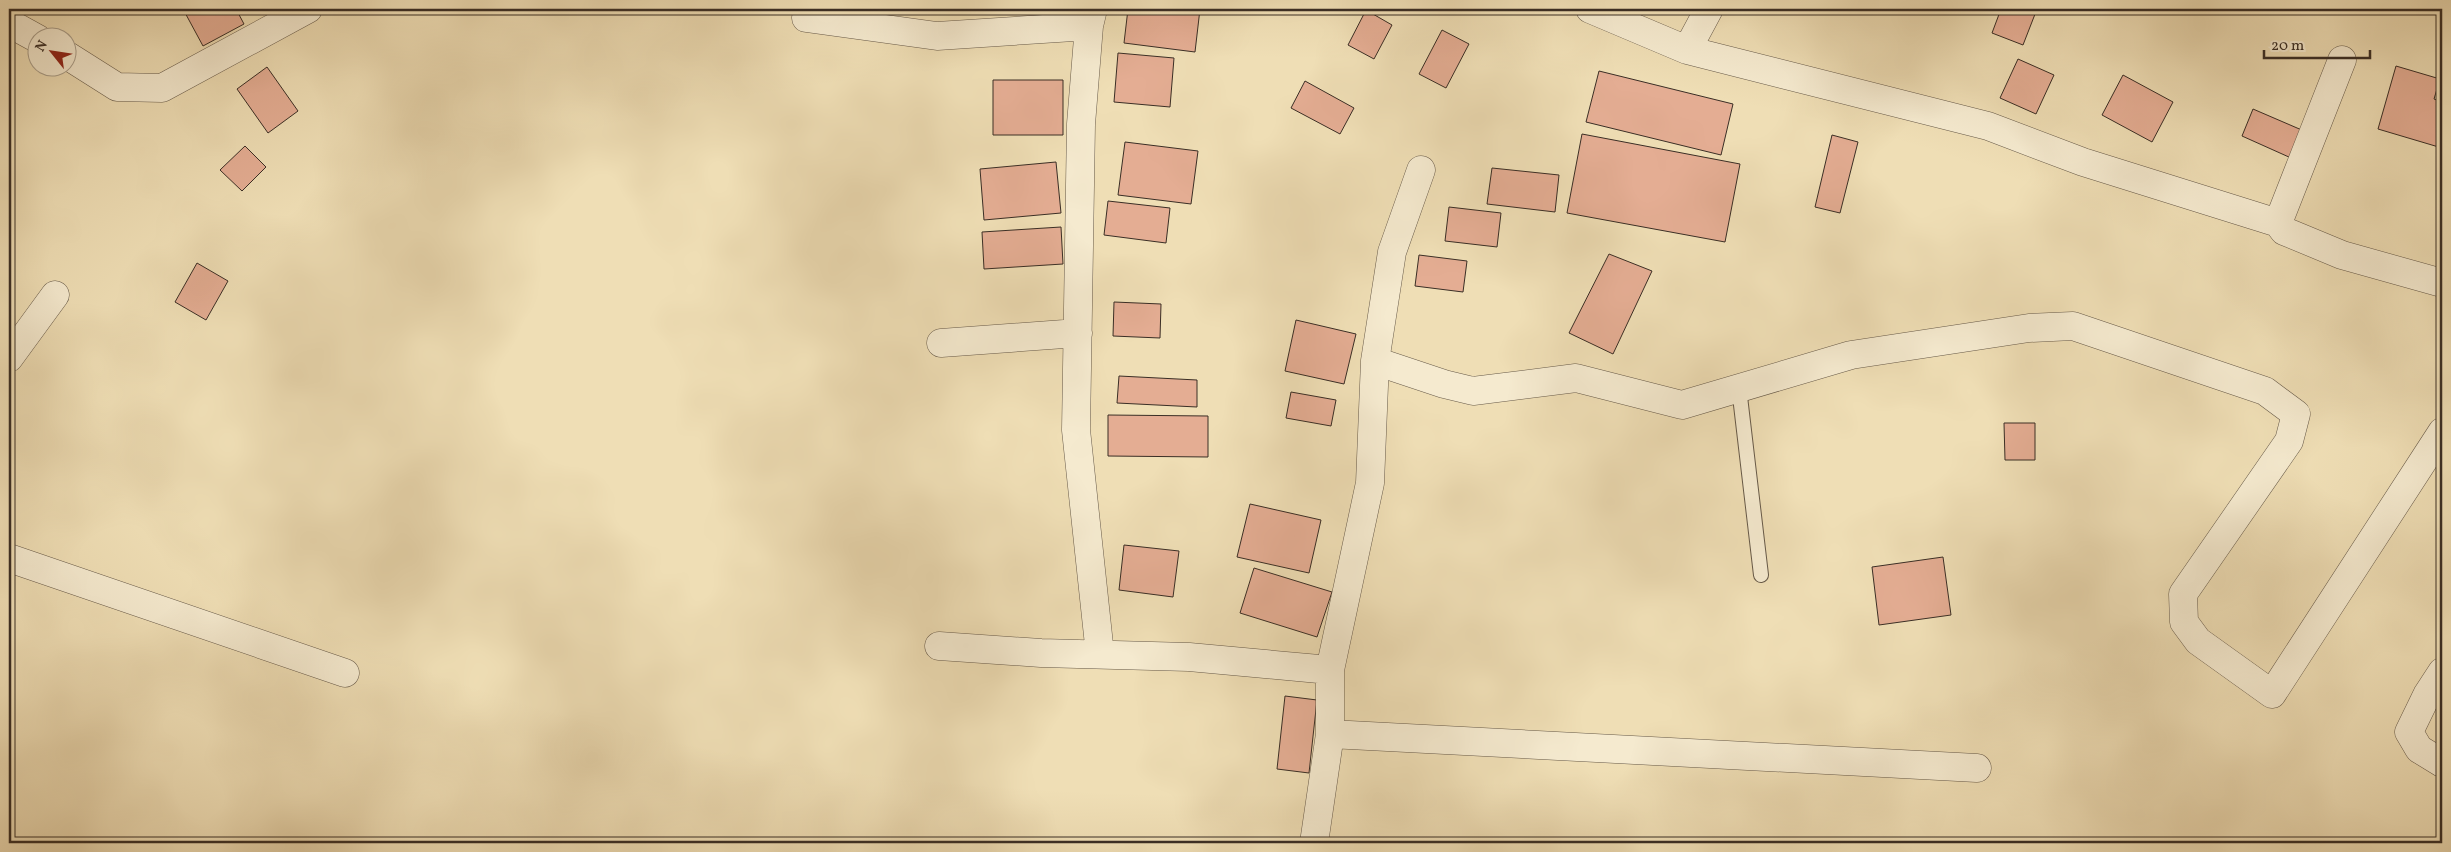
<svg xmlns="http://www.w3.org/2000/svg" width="2451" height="852" font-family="Vollkorn,serif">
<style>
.building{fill:#e4ad93;stroke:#3a2e25}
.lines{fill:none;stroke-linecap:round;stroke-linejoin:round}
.service-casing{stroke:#675a49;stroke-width:16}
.minor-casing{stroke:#675a49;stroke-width:29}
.service{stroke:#f5eacf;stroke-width:14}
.minor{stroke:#f5eacf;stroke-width:28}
</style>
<rect width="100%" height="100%" fill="#efdeb5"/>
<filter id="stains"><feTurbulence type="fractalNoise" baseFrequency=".004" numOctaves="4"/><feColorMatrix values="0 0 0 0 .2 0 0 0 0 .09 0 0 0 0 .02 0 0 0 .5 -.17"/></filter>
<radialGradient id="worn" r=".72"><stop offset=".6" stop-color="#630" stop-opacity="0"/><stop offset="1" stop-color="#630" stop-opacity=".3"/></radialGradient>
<path class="building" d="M183 9H236L244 24 203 46Z
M944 9H979V13L944 11Z
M1128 9H1200L1195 52 1124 43Z
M2001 9H2037L2023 45 1992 33Z
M1366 10 1392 25 1374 59 1348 45Z
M1442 30 1469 44 1446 88 1419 74Z
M1118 53 1174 58 1170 107 1114 102Z
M2018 59 2054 75 2036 114 2000 98Z
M2396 66 2440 79 2434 99 2442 102V148L2378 129Z
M267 67 298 111 268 133 237 89Z
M1599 71 1733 104 1721 155 1586 122Z
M2123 75 2173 102 2152 142 2102 115Z
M993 80H1063V135H993Z
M1305 81 1354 108 1340 134 1291 108Z
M2253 109 2311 134 2300 162 2242 136Z
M1582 134 1740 164 1725 242 1567 213Z
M1832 135 1858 142 1840 213 1815 207Z
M1125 142 1198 151 1191 204 1118 195Z
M245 146 266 167 242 191 220 170Z
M1056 162 1061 213 984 220 980 169Z
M1492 168 1559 175 1555 212 1487 204Z
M1108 201 1170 208 1166 243 1104 235Z
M1449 207 1501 213 1497 247 1445 241Z
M1061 227 1063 264 984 269 982 232Z
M1609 254 1652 271 1613 354 1569 333Z
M1419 255 1467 261 1463 292 1415 286Z
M197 263 228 281 206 320 175 302Z
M1114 302 1161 304 1160 338 1113 336Z
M1296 320 1356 334 1344 384 1285 371Z
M1119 376 1197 380V407L1117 403Z
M1291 392 1336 400 1331 426 1286 418Z
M1108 415 1208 416V457L1108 456Z
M2004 423H2035V460H2005Z
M1250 504 1321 520 1309 573 1237 557Z
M1124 545 1179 551 1173 597 1119 590Z
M1943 557 1951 615 1879 625 1872 567Z
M1254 568 1332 592 1317 637 1240 613Z
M1285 696 1317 700 1309 773 1277 769Z"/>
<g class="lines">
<defs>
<path id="service" d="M1739 388 1761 575"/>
<path id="minor" d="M1093 9 1089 26 1081 124 1076 430 1100 654
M1590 9 1687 50 1988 126 2083 162 2278 223
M806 18 937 36 1089 26
M9 23 38 39
M1687 50 1709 9
M68 56 117 87 162 88 308 9
M2342 60 2278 223 2284 231 2342 255 2442 283
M941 343 1078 333
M9 358 55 295
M1375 361 1444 384 1473 391 1576 378 1682 405 1851 355 2029 328 2073 326 2265 391 2296 414 2289 441 2183 594 2184 622 2198 641 2272 694 2442 432
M9 558 345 673
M939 646 1041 653 1189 657 1330 670
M2442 672 2427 695 2409 732 2419 749 2442 763
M1330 734 1977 768
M1314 843 1330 734V670L1370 483 1375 361 1392 252 1421 170"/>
</defs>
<use href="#service" class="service-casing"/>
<use href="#minor" class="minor-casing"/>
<use href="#service" class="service"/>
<use href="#minor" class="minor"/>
</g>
<rect width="2451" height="852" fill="none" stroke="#efdeb5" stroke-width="30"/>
<rect x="10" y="10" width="2431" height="832" fill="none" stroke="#3a2e25" stroke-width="2.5"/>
<rect x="15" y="15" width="2421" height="822" fill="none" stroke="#3a2e25"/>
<g transform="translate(52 52) rotate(300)"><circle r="24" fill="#f5eacf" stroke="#aa9f8b"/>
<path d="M0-4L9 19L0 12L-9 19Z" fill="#8f2418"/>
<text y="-8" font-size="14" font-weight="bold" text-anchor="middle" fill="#3a2e25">N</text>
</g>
<path d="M2264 50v8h106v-8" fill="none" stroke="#3a2e25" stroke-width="2.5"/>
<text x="2271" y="50" font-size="15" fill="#3a2e25" stroke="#f5eacf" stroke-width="4" paint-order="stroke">20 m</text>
<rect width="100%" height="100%" filter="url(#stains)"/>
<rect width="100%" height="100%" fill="url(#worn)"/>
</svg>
